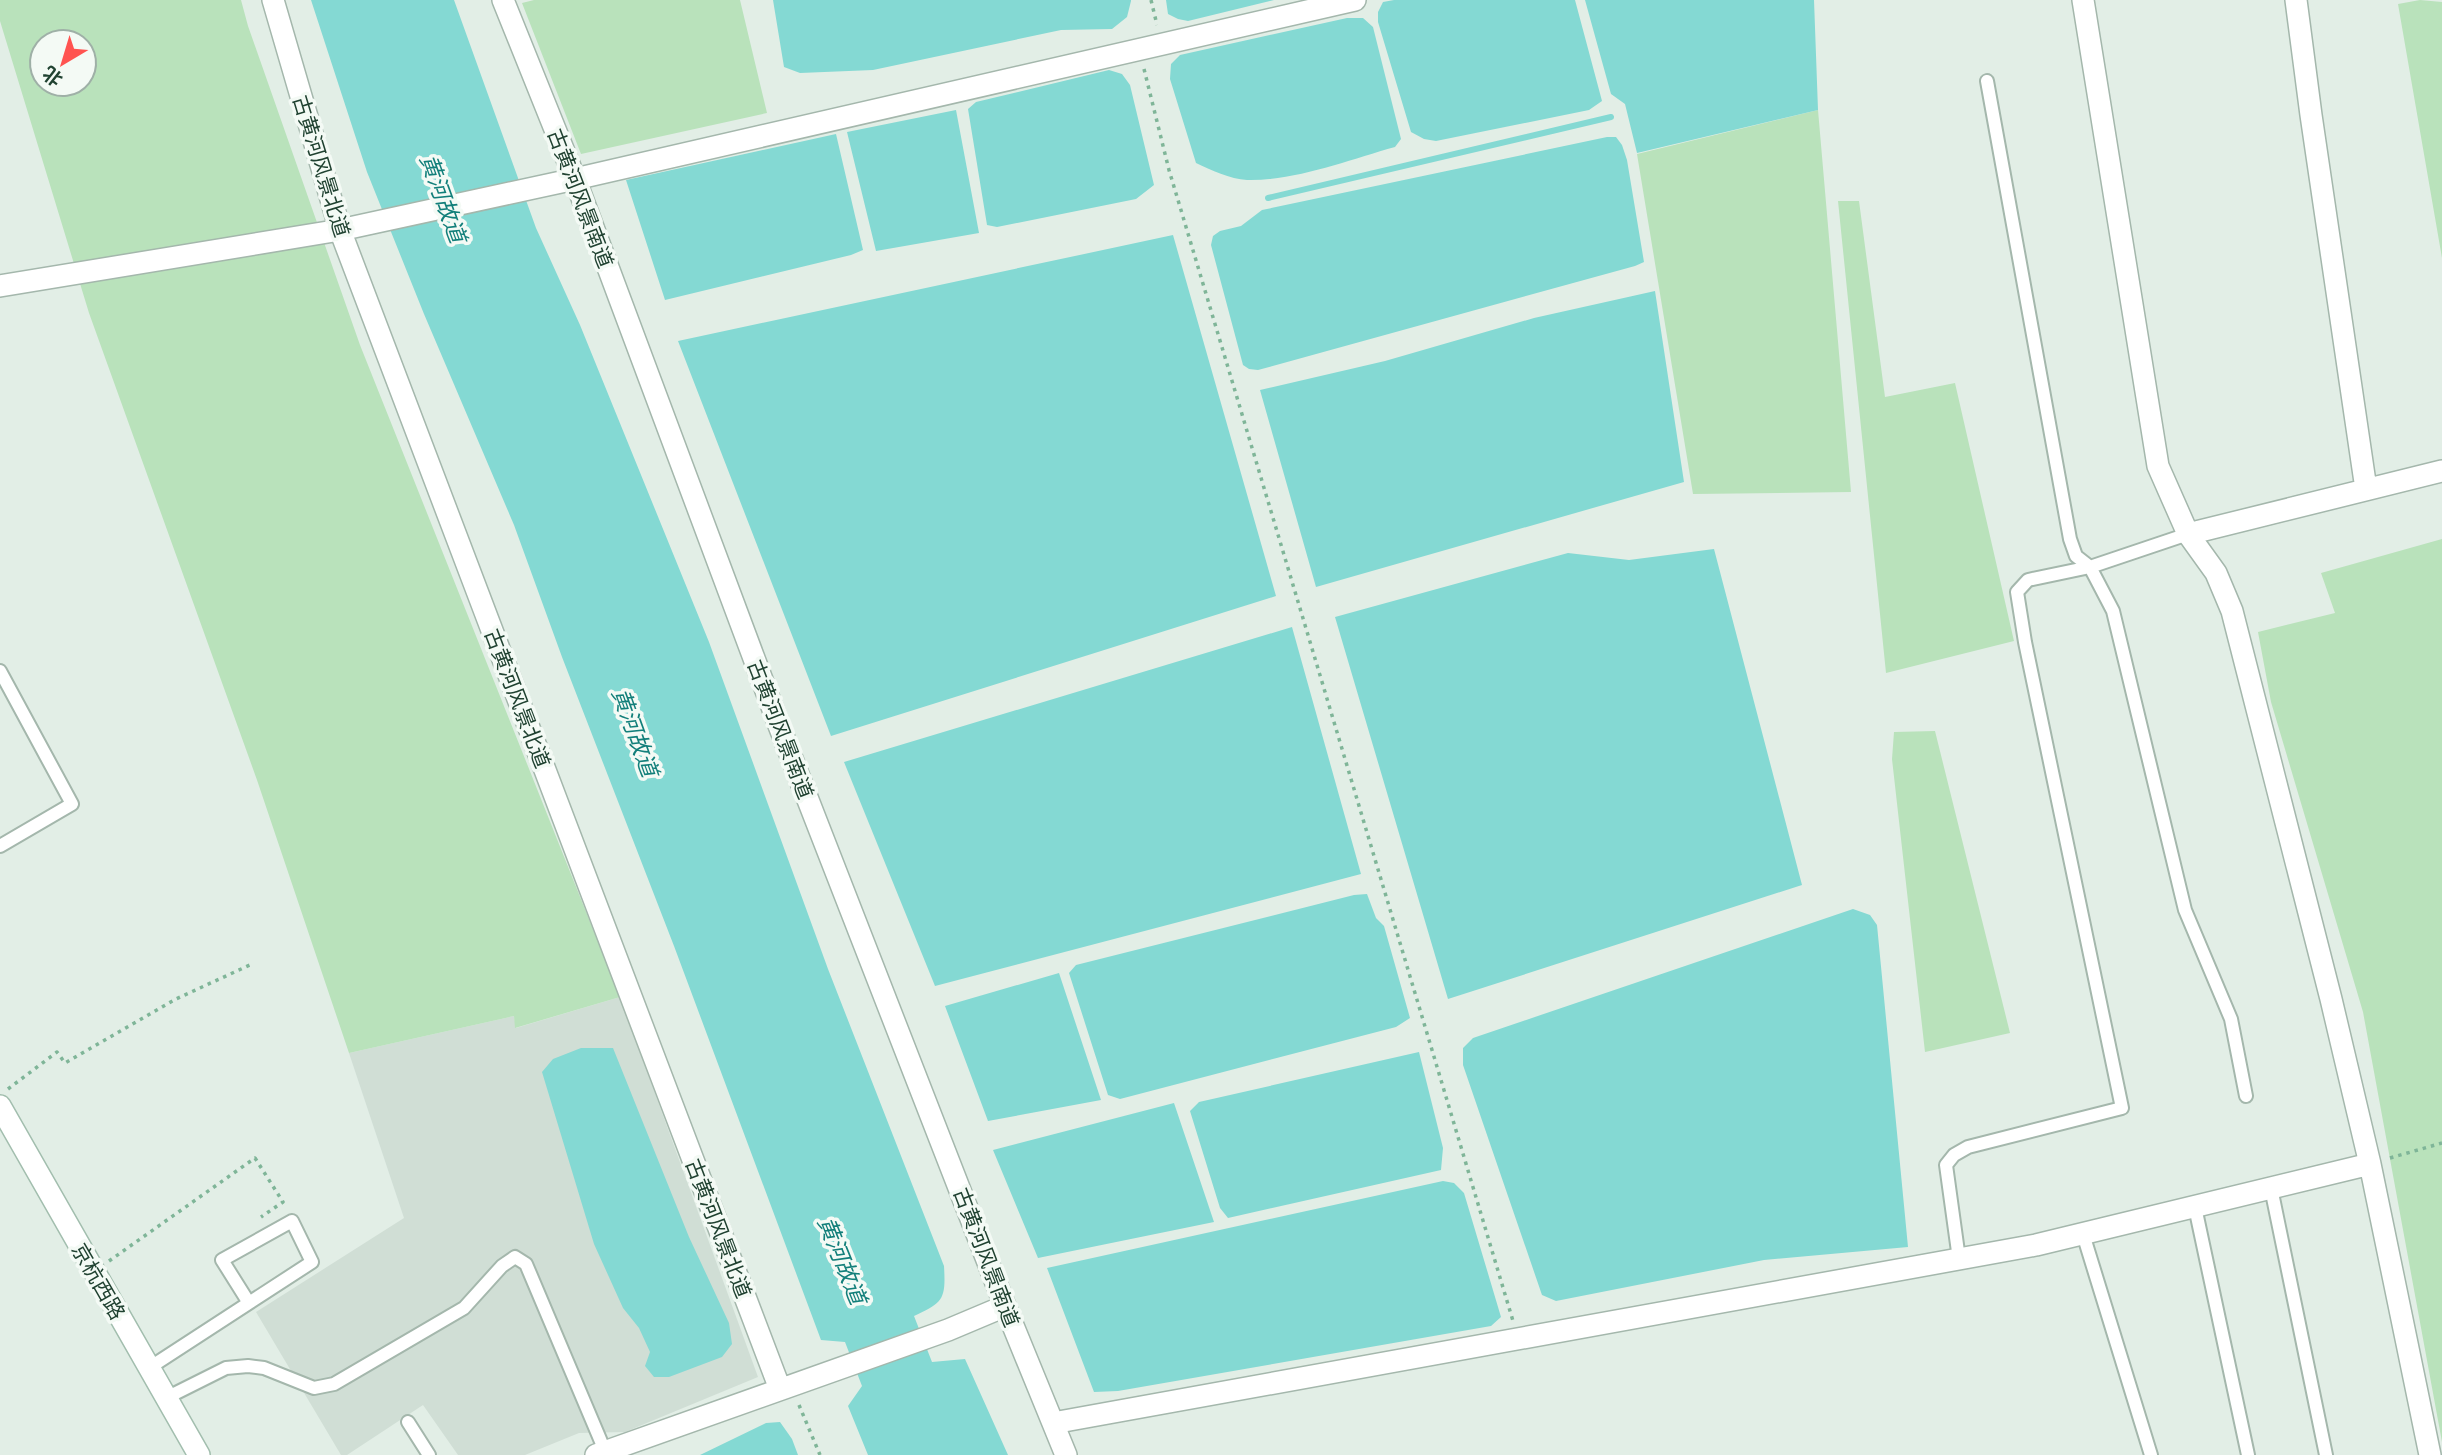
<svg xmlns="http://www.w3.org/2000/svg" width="2442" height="1455" font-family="'Golos Text','Noto Sans SC',sans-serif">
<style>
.built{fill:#d0ded5}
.green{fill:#b9e2bb;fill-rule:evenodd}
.water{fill:#84d9d3}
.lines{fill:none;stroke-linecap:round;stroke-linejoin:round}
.stream{stroke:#84d9d3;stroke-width:6}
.lane-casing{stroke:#a4b7ac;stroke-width:16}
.street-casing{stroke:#a4b7ac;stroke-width:24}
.secondary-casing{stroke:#a2beae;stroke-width:24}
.path{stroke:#7fb598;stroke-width:3.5;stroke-dasharray:3.5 5;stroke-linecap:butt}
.lane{stroke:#fff;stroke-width:12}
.street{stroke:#fff;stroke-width:21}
.secondary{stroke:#fff;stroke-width:21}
.labels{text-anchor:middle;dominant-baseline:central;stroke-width:7;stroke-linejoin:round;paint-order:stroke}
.street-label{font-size:21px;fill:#204231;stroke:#f4faf5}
.water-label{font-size:23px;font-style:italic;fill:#127f7a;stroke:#f4faf5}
</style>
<rect width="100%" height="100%" fill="#e2eee6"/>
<path class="built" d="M620 997 758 1377 625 1432 579 1433 525 1455H458L423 1405 347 1455H341L256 1312 404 1218 349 1053 514 1016 516 1028Z"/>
<path class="green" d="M0 0H241L248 26 360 345 620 997 515 1028 514 1016 349 1053 257 780 89 313 0 21ZM42 42H84V84H42Z
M534 0H740L767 113 581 154 522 3Z
M2420 0 2442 2V258L2398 4Z
M1818 110 1851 492 1693 494 1637 154Z
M1838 201H1859L1885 397 1955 383 2014 641 1886 673Z
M2442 539V1442L2363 1012 2271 702 2258 632 2335 613 2321 573Z
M1935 731 2010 1033 1925 1052 1892 759 1894 732Z"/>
<path class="water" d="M311 0H454L536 228 580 325 709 642 828 969 944 1266C946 1300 943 1302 914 1316L932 1362 965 1359 1008 1455H868L848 1406 862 1386 845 1342 821 1340 674 946 562 657 514 525 424 314 367 172Z
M773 0H1131V1L1127 17 1112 29 1061 30 873 70 800 73 784 67Z
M1166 0H1274L1188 21 1178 19 1168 14Z
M1394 0H1575L1602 101 1589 110 1436 141 1424 139 1411 132 1378 22V12L1383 2Z
M1585 0H1814L1818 110 1637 153 1625 104 1611 94Z
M1347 18H1363L1373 27 1401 139 1395 147C1348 160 1296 181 1247 180 1230 179 1211 170 1196 163L1170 79 1171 64 1180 55Z
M1109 70 1122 74 1130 85 1154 185 1136 199 997 227 987 225 968 109 976 102Z
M956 110 979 233 876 251 847 132Z
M836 134 863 250 851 255 665 300 626 180Z
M1607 137H1616L1622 145 1627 160 1644 262 1635 266 1258 370 1249 369 1243 365 1211 245 1213 236 1220 231 1241 226 1262 210Z
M1173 235 1276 596 831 736 678 341Z
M1655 291 1684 482 1316 587 1260 390 1385 361 1534 318Z
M1714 549 1802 885 1448 999 1335 617 1568 553 1629 560Z
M1292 627 1361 874 935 986 844 762Z
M1367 894 1376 918 1384 926 1410 1018 1396 1027 1120 1099 1108 1095 1069 973 1076 965 1354 895Z
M1853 909 1870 915 1877 925 1908 1247 1764 1260 1556 1301 1542 1295 1463 1065V1048L1473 1038Z
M1059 973 1101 1100 988 1121 945 1006Z
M581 1048H613L689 1237 729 1323 732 1344 722 1357 669 1377H654L645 1366 650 1352 639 1328 623 1308 594 1244 542 1072 553 1059Z
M1419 1052 1443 1148 1441 1170 1228 1218 1220 1208 1190 1111 1199 1102Z
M1174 1103 1214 1222 1038 1258 993 1150Z
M1443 1181 1454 1183 1464 1193 1501 1317 1491 1326 1118 1391 1094 1392 1047 1268Z
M780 1422 792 1439 798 1455H700L766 1423Z"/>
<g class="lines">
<path class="stream" d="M1268 198 1611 117"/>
<defs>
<path id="lane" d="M1987 81 2070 539 2076 556 2090 567 2113 611 2185 910 2231 1019 2246 1096
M0 671 72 804 0 846
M2271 1188 2326 1455
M2195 1207 2248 1455
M2083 1234 2151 1455
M1959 1259 1946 1165 1954 1155 1968 1147 2122 1108 2025 642 2017 592 2028 580 2090 567 2188 534
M149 1368 312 1262 292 1221 222 1260 249 1303
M166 1398 226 1368 248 1366 264 1368 314 1388 334 1384 464 1308 502 1266 515 1257 526 1264 605 1451
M408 1422 429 1455"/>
<path id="street" d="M273 0 340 230 780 1389
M503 0 575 179 780 728 1005 1306 1066 1455
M2083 0 2158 466 2188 534 2216 573 2232 611 2331 999 2370 1164 2430 1455
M2296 0 2311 115 2366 489
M0 286 340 230 575 179 1355 0
M2188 534 2442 471
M1053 1423 2036 1245 2370 1164
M596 1455 948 1330 1005 1306"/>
<path id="secondary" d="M0 1106 199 1455"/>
</defs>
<use href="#lane" class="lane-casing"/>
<use href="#street" class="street-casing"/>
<use href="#secondary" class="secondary-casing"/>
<path class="path" d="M1151 0 1157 25
M1144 69 1169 170 1513 1321
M8 1089 57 1052 65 1063 176 999 252 964
M2390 1158 2442 1143
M109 1261 255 1158 283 1202 261 1217
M799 1405 820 1455"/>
<use href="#lane" class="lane"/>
<use href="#street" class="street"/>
<use href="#secondary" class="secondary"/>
</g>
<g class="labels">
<g class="street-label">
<text transform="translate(322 166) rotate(73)">古黄河风景北道</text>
<text transform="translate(581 198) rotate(69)">古黄河风景南道</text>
<text transform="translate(518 698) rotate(69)">古黄河风景北道</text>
<text transform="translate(781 729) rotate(69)">古黄河风景南道</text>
<text transform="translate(719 1228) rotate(69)">古黄河风景北道</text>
<text transform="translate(987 1257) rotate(69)">古黄河风景南道</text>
<text transform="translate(99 1281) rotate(60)">京杭西路</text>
</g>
<g class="water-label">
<text transform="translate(444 198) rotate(70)">黄河故道</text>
<text transform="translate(636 732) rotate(70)">黄河故道</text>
<text transform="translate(843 1260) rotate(68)">黄河故道</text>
</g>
</g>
<g transform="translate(63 63) rotate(218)"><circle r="33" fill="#f4faf5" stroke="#9fb0a7" stroke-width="2"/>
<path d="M0-5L12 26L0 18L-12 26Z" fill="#ff5350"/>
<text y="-10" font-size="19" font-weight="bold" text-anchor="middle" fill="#204231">北</text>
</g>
</svg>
